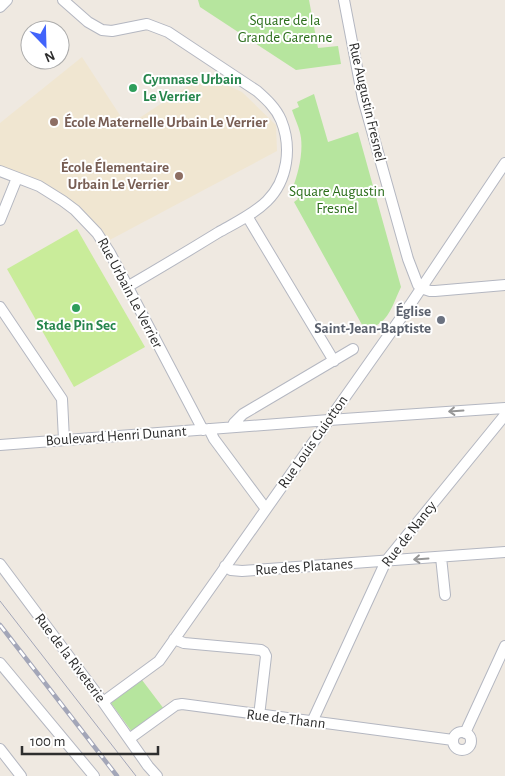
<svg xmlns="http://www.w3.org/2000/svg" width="505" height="776" font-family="'Alegreya Sans',sans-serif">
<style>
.education{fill:#f0e6d1}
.green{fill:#b6e59e}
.pitch{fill:#c9ec9a}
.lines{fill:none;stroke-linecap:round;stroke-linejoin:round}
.minor-casing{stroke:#b4b7c1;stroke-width:12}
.minor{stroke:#fff;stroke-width:10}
.tram{stroke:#a3a6b8;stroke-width:1}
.rail-casing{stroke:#a3a6b8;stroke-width:4.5}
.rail{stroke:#fff;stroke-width:2.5;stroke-dasharray:8;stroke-linecap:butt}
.oneway{stroke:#969696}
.leisure-dot{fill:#2e9e5b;stroke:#fff;stroke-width:2}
.education-dot{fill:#8d6e63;stroke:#fff;stroke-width:2}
.worship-dot{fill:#6b7280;stroke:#fff;stroke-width:2}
.labels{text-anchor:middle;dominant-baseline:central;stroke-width:4;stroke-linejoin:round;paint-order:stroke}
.park-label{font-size:15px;fill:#2c6e1b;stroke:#fff}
.leisure-label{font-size:15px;font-weight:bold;fill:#27864d;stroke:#fff;text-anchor:start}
.street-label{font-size:15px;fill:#2e2e2e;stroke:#fff}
.education-label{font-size:15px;font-weight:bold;fill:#785e54;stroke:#fff;text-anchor:start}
.worship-label{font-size:15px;font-weight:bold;fill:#5b616d;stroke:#fff;text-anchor:end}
</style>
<rect width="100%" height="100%" fill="#efe9e1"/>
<path class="education" d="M82 57 127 126 205 75 242 92 276 125 277 151 104 243 63 201 0 173V123Z"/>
<path class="green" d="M198 0H309L318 48 338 46 341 64 296 70 200 7Z
M314 94 328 142 358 132 401 287C395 299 391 315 380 323 376 326 370 329 366 332L294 202 298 199 292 190C298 174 303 155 301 138 300 129 295 119 292 110L299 107 297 102Z
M142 680 164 709 132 732 111 703Z"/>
<path class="pitch" d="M77 229 145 347 74 387 7 269Z"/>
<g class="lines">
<defs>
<path id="minor" d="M63 0 88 22 102 30 112 31 147 24 168 32 257 91C266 99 276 108 281 120 292 147 288 180 267 201 254 214 235 223 219 232 188 251 158 269 127 287
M344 0 363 99 408 259 418 285 421 288
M0 7 7 0
M0 171 39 186 63 201 75 210 97 233 110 253 203 430
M247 216 334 361
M0 220 17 178
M421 288 430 291H435L505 285
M0 307 62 399 64 440
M232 427 234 423 243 414 353 349
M209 429 214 439 266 509
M0 445 329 420 505 408
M441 557 445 595
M0 564 103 702 148 766 157 776
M225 566 231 570 242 571 505 552
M174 639 184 643 261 650 264 652 266 656 259 716
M0 663 94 776
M103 702 159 661 410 305 505 163
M312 722 386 561 505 415
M453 741a9 9 0 1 1 18 0a9 9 0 1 1-18 0Z
M465 733 505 646
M129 739 176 705 182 704 453 740
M0 749 21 776"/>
</defs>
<use href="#minor" class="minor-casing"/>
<use href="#minor" class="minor"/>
<path class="tram" d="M0 601 136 776"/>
<defs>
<path id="rail" d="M0 625 117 776"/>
</defs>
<use href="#rail" class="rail-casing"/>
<use href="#rail" class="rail"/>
</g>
<defs><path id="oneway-shaft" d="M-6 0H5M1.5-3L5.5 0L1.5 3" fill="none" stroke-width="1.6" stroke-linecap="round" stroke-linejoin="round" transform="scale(1.25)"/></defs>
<g class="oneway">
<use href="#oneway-shaft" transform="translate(456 411) rotate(176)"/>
<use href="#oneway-shaft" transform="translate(421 559) rotate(176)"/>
</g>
<g class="leisure-dot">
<circle cx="133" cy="88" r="5"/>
<circle cx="76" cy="308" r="5"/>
</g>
<g class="education-dot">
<circle cx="54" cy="122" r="5"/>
<circle cx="179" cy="176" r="5"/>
</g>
<circle class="worship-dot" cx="441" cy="320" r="5"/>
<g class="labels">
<g class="park-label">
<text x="285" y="20">Square de la<tspan x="285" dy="17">Grande Garenne</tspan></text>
<text x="337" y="191">Square Augustin<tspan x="337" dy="17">Fresnel</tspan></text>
</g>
<g class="leisure-label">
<text x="143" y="79">Gymnase Urbain<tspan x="143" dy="17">Le Verrier</tspan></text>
<text x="76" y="325" text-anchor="middle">Stade Pin Sec</text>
</g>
<g class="street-label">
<text transform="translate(367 102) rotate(77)">Rue Augustin Fresnel</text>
<text transform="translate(130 293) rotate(62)">Rue Urbain Le Verrier</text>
<text transform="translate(116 436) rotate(-4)">Boulevard Henri Dunant</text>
<text transform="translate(313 442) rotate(-55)">Rue Louis Guiotton</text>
<text transform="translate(409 534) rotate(-52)">Rue de Nancy</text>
<text transform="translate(304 567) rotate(-4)">Rue des Platanes</text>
<text transform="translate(70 658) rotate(53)">Rue de la Riveterie</text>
<text transform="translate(286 719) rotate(7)">Rue de Thann</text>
</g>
<g class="education-label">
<text x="64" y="122">École Maternelle Urbain Le Verrier</text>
<text x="169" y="167" text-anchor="end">École Élementaire<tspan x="169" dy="17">Urbain Le Verrier</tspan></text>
</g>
<g class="worship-label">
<text x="431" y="311">Église<tspan x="431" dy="17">Saint-Jean-Baptiste</tspan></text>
</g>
</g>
<g transform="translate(45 45) rotate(157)"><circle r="24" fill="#ffffff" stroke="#ababab"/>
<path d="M0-4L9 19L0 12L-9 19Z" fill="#4264fb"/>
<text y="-8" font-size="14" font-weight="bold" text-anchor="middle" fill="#2e2e2e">N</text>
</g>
<path d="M22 746v8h136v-8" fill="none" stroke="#2e2e2e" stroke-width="2.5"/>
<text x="30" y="746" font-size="15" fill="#2e2e2e" stroke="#ffffff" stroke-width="4" paint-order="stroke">100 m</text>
</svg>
